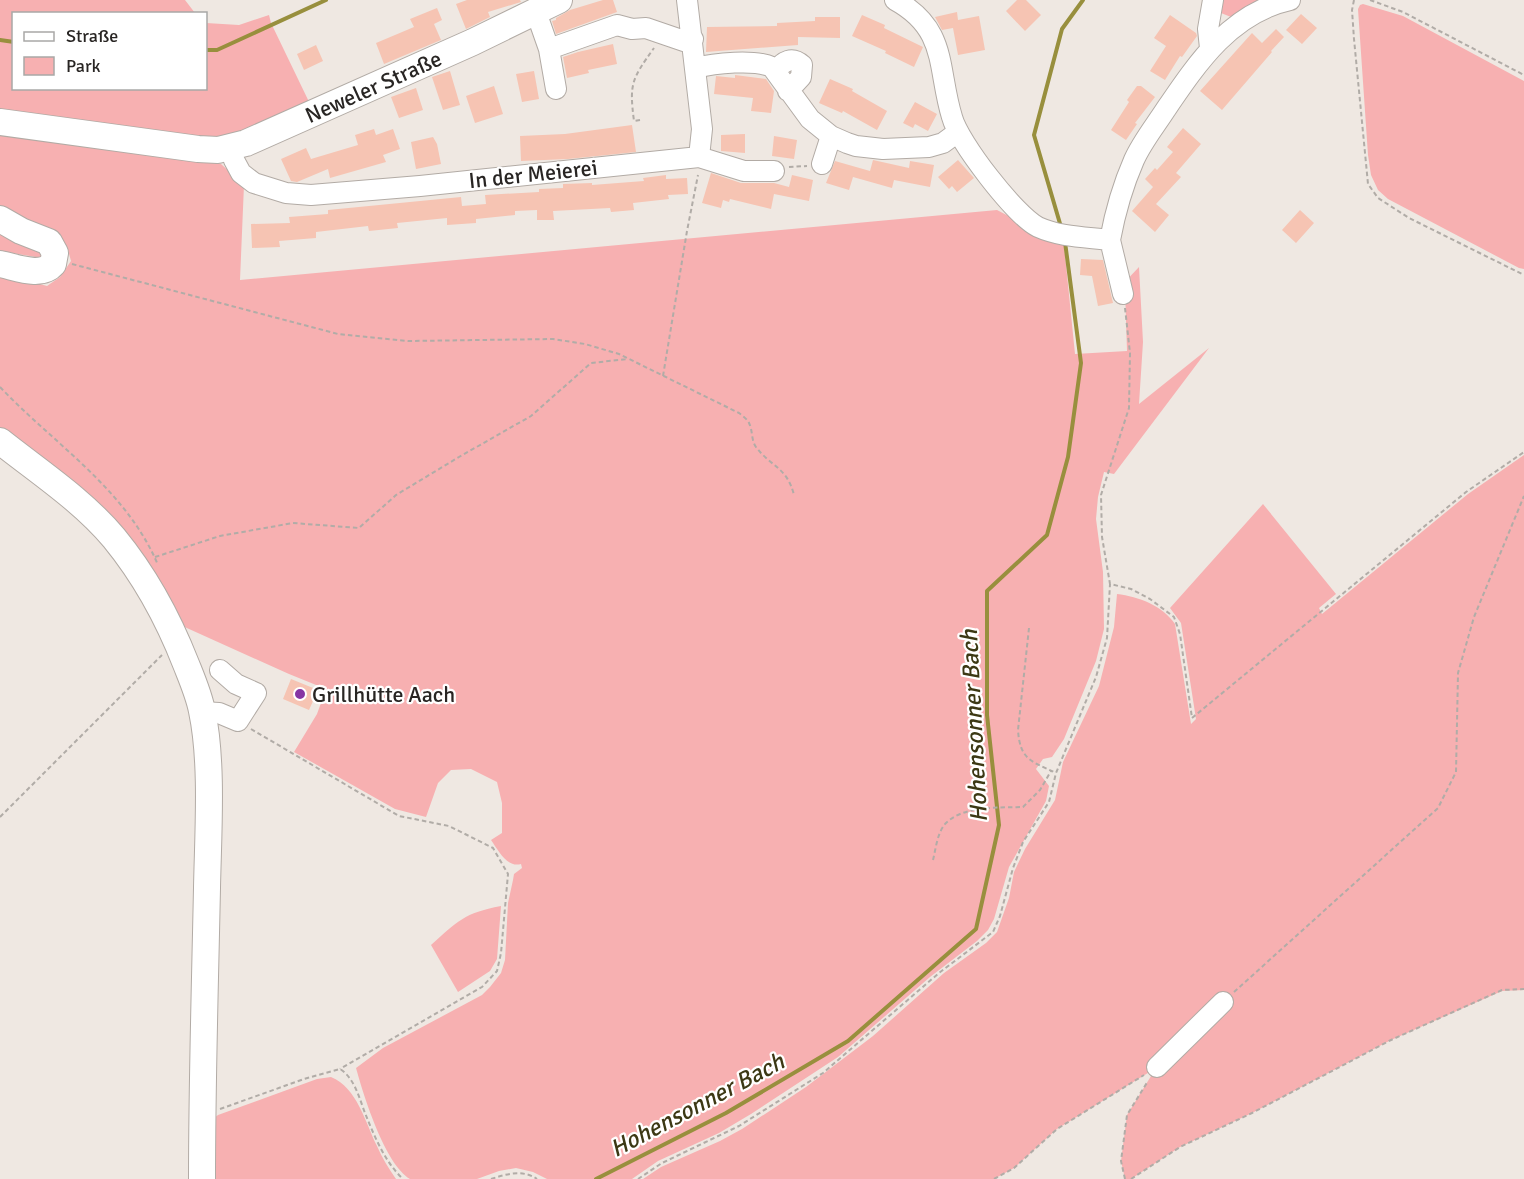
<svg xmlns="http://www.w3.org/2000/svg" width="1524" height="1179" font-family="Signika,sans-serif">
<style>
.green{fill:#f7b0b1}
.lines{fill:none;stroke-linecap:round;stroke-linejoin:round}
.stream{stroke:#988f3d;stroke-width:4}
.building{fill:#f6c4b3}
.minor-casing{stroke:#b2aba5;stroke-width:22}
.major-casing{stroke:#b2aba5;stroke-width:28}
.path{stroke:#b1aca7;stroke-width:2;stroke-dasharray:4.5 3;stroke-linecap:butt}
.minor{stroke:#fff;stroke-width:20}
.major{stroke:#fff;stroke-width:26}
.poi-dot{fill:#8635a4;stroke:#fff;stroke-width:2}
.labels{text-anchor:middle;dominant-baseline:central;stroke-width:4.5;stroke-linejoin:round;paint-order:stroke}
.street-label{font-size:22px;fill:#282523;stroke:#fff}
.poi-label{font-size:22px;fill:#282523;stroke:#fff;text-anchor:start}
.water-label{font-size:24px;font-style:italic;fill:#3c3814;stroke:#fff}
</style>
<rect width="100%" height="100%" fill="#efe8e2"/>
<path class="green" d="M0 0H185L195 13 14 14V88H206V23L239 25 269 15 271 23 311 106 224 143 11 116 0 109Z
M1218 0H1270L1231 17 1221 13Z
M1363 4 1403 16 1524 81V269L1519 268 1388 199 1378 190 1371 175 1368 155 1358 9 1360 5Z
M0 129 205 158 221 164 244 185 240 280 997 210 1064 245 1075 354 1127 351 1125 289 1121 286 1139 267 1143 342 1139 404 1209 348 1114 474 1104 472 1098 497 1096 519 1103 572 1104 629 1096 661 1064 739 1052 757 1043 759 1036 769 1049 786 1046 801 1009 867 994 919 988 930 977 941 930 977 838 1057 751 1114 719 1133 658 1161 632 1179H547L533 1172 516 1168 499 1171 477 1179H410C385 1164 364 1097 356 1068L383 1048 482 995 490 987 501 973 505 960 508 903 513 880 514 874 522 868 521 864C507 868 498 850 491 840L502 833V803L497 782 471 769 451 770 438 783 426 817 395 809 294 752 317 714 326 689 289 674 178 624 48 466 0 428V273L47 286 60 277 71 261 68 250 60 238 0 210Z
M0 225 44 250 42 258 0 251Z
M1524 455V990L1502 991 1391 1040 1252 1113 1180 1147 1131 1179H1125L1121 1161 1127 1115 1156 1068 1057 1129 1014 1168 994 1179H643L661 1167 720 1141 742 1129 806 1087 873 1036 944 973 986 943 997 932 1009 898 1014 872 1025 849 1055 800 1063 762 1099 686 1114 627 1117 594C1139 597 1162 605 1175 624L1191 724 1196 719 1181 623 1170 608 1263 504 1336 594 1319 608 1322 614 1468 494Z
M501 906 497 959 490 971 458 992 431 945C458 921 464 913 501 906Z
M331 1077C357 1087 366 1124 377 1146 382 1158 389 1169 396 1179H210L214 1118 218 1115 317 1079Z"/>
<g class="lines">
<path class="stream" d="M0 40 14 42
M206 50H217L326 0
M1061 227 1034 135 1062 29 1083 0
M596 1179 726 1113 848 1041 976 929 999 825 987 715V591L1047 535 1068 457 1081 363 1065 242"/>
</g>
<path class="building" d="M467 0H520L521 2 488 12 490 17 466 29 456 4Z
M603 0H613L617 12 556 34 552 21 556 20V18L570 10Z
M1017 0H1026L1041 15 1025 31 1006 11Z
M437 8 442 20 434 24 441 40 384 64 376 43 414 27 410 19Z
M957 12 958 20 979 16 985 50 958 55 953 28 942 30 935 17Z
M1301 14 1317 28 1302 44 1286 30Z
M862 15 885 25 884 28 923 47 914 67 885 53 886 51 852 36Z
M1170 15 1196 33 1197 36 1182 57 1180 56 1165 80 1150 71 1166 46 1154 38Z
M815 17H840V38L798 37V45L706 52 707 27 777 26V23L815 21Z
M1276 29 1284 37 1271 51 1272 52 1222 110 1200 91 1252 33 1262 43Z
M613 44 617 64 588 70 589 73 567 78 563 57 578 52Z
M316 45 323 61 304 70 297 54Z
M450 71 460 105 443 110 432 77Z
M534 71 539 99 522 102 516 74Z
M735 75 766 79 774 91 771 113 751 111 753 98 714 94 716 76 735 78Z
M830 79 853 89 852 91 887 111 877 130 843 111 842 113 819 103Z
M494 86 503 114 475 123 466 96Z
M1137 86H1141L1155 97 1135 123 1137 124 1126 140 1111 130 1129 102 1127 100Z
M416 88 423 110 399 118 391 97Z
M915 102 937 114 928 131 915 124 913 128 903 123Z
M632 125 636 152 568 159 521 161 520 136 565 134Z
M1183 128 1201 144 1176 173 1181 177 1156 204 1169 215 1155 232 1132 211 1153 187 1145 179 1155 168 1157 170 1173 152 1167 147Z
M374 129 376 135 393 129 400 149 383 155 386 162 330 178 328 169 297 182 291 181 281 159 306 148 311 159 358 145 355 135Z
M745 134V153L721 151V135Z
M774 136 797 140 794 159 772 156Z
M433 137 437 144 441 164 416 169 411 142Z
M873 160 909 168 910 161 934 165 930 187 894 180 892 188 853 177 849 190 826 183 835 161 870 171Z
M958 160 974 178 957 192 952 186 949 189 938 177Z
M711 173 741 183H774L789 187 792 175 813 180 809 201 774 194 771 209 730 199 729 202 723 200 721 208 702 203Z
M666 175V179L687 178 688 194 668 195 669 199 633 203 634 210 611 212 610 208 553 211 554 220H537V210L515 211V215L476 219V223L447 225V218L397 223 398 228 369 231 368 226 316 232V238L279 241 280 247 252 248 251 224 290 223 289 217 328 214V210L461 197 462 206 486 204 485 195 539 192V189L563 188V184L592 183V185L644 181 643 178Z
M1300 210 1314 223 1296 243 1282 230Z
M1081 259 1103 260 1113 303 1098 306 1092 276 1080 275Z
M291 679 318 690 309 710 283 699Z"/>
<g class="lines">
<defs>
<path id="minor" d="M895 0C948 29 937 68 952 117 959 143 1015 215 1038 227 1060 237 1086 237 1110 240 1115 213 1123 185 1134 160 1142 142 1155 126 1166 109 1198 62 1231 13 1290 0
M536 12 549 49 556 89
M1210 48 1208 29 1213 0
M549 49 617 25 632 29 646 28 684 41 693 39
M696 68C714 63 755 59 772 67L810 119 831 136 847 143 856 146 883 149 929 147 943 143 958 132
M776 71C783 61 792 56 802 65L801 77 788 91
M230 148 234 160 241 173 254 183 286 193 311 195 420 186 699 157 702 129 687 0
M699 157 744 171H774
M822 164 831 136
M1110 240 1123 294
M202 712 219 713 238 721 256 693 236 684 220 670
M1157 1067 1223 1002"/>
<g id="major">
<path id="s1" d="M0 122 198 149 218 150 246 143 473 42 559 0"/>
<path d="M0 219 21 231 49 242 55 253 53 264C41 278 16 267 0 264"/>
<path d="M0 441C39 472 82 500 114 538 146 577 168 618 186 664 192 679 199 695 202 711 213 763 208 834 207 888 205 985 202 1082 202 1179"/>
</g>
</defs>
<use href="#minor" class="minor-casing"/>
<use href="#major" class="major-casing"/>
<path class="path" d="M1354 0 1352 10 1354 39 1368 184 1378 198 1409 218 1524 275
M1370 0 1403 12 1524 75
M640 120 634 121C629 83 632 79 654 48
M789 167 807 166
M72 264 338 334 408 341 553 339 585 344 619 354 739 413C743 416 748 420 749 423 753 431 751 440 756 447 771 467 787 467 794 495
M1125 308 1130 353 1129 408 1101 495 1102 537 1110 584 1131 589 1150 599 1174 617 1180 634 1192 718
M663 376 687 231 698 175
M0 387C55 445 126 489 158 565
M155 557 220 536 293 523 359 528 396 495 459 457 531 416 591 363 627 359
M1029 628 1018 730C1020 760 1031 761 1056 773
M1192 718 1466 492 1524 452
M251 729 399 816 449 826 493 848 508 874 501 953 497 971 482 987 340 1069
M0 817 162 655
M933 860C936 848 937 834 945 824 963 805 999 808 1023 807L1040 790 1051 771
M1234 992 1438 808 1456 772 1458 673 1474 617 1524 496
M220 1109 304 1079 340 1069C356 1079 360 1102 367 1118 376 1140 386 1163 403 1179
M491 1179C507 1174 522 1169 537 1179
M638 1179 662 1163 739 1126 823 1073 939 973 993 932 1000 916 1013 868 1023 842 1049 802 1056 773 1096 677 1107 638 1110 584
M994 1179 1014 1168 1057 1129 1144 1075
M1125 1179 1121 1161 1127 1115 1148 1081
M1131 1179 1180 1147 1252 1113 1391 1040 1502 990 1524 989"/>
<use href="#minor" class="minor"/>
<use href="#major" class="major"/>
</g>
<circle class="poi-dot" cx="300" cy="694" r="6"/>
<g class="labels">
<g class="street-label">
<text stroke="none"><textPath href="#s1" startOffset="388">Neweler Straße</textPath></text>
<text transform="translate(533 174) rotate(-6)">In der Meierei</text>
</g>
<g class="poi-label">
<text x="312" y="694">Grillhütte Aach</text>
</g>
<g class="water-label">
<text transform="translate(974 726) rotate(-93)">Hohensonner Bach</text>
<text transform="translate(697 1105) rotate(-28)">Hohensonner Bach</text>
</g>
</g>
<rect x="12" y="12" width="195" height="78" fill="#ffffff" stroke="#a9a8a7" stroke-width="1.5"/>
<rect x="24" y="32" width="30" height="9" fill="#ffffff" stroke="#a9a8a7" stroke-width="1.5"/>
<text x="66" y="42" font-size="18" fill="#282523">Straße</text>
<rect x="24" y="57" width="30" height="18" fill="#f7b0b1" stroke="#a9a8a7" stroke-width="1.5"/>
<text x="66" y="72" font-size="18" fill="#282523">Park</text>
</svg>
